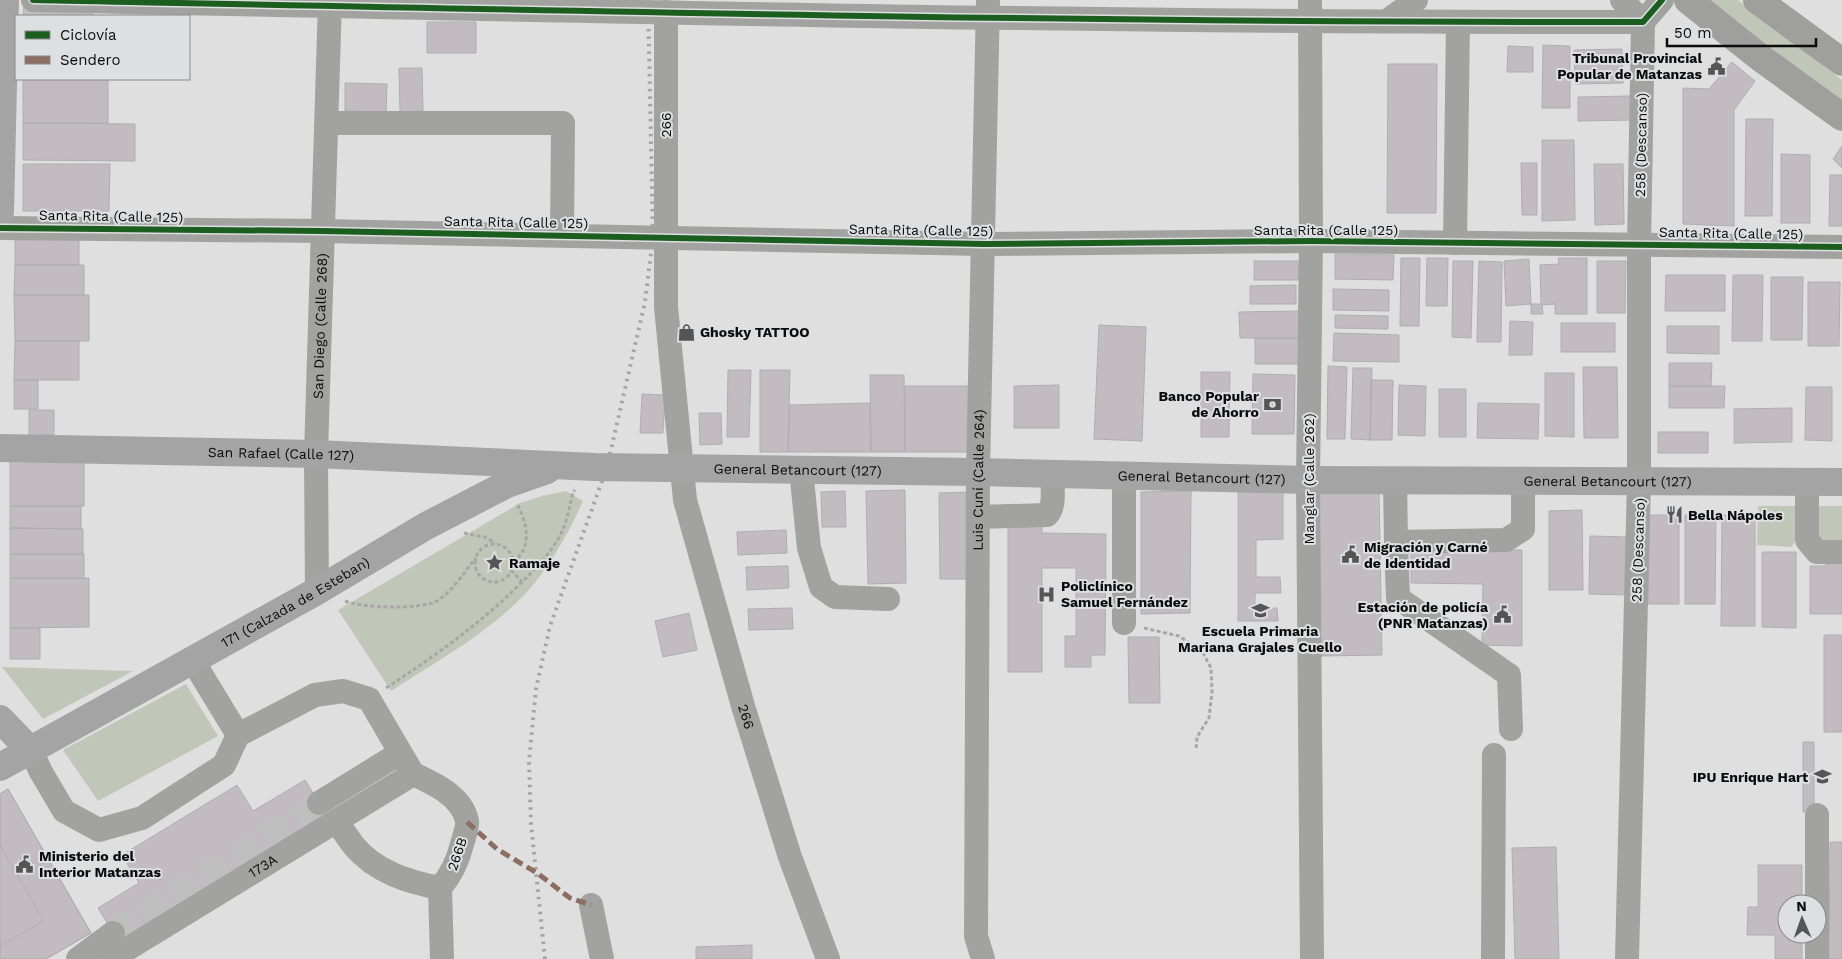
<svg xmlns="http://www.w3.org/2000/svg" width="1842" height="959" font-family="'Work Sans',sans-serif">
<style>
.green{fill:#c1c7b8}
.building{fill:#c2bcc1;stroke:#afaeaf}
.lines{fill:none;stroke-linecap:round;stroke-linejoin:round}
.minor-tunnel{stroke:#bfbfbf;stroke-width:24;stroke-dasharray:24 12;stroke-linecap:butt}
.path{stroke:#a7a7a7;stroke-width:3;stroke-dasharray:4 2.5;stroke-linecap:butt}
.minor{stroke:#a2a2a1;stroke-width:24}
.major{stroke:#a4a4a4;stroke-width:28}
.highway{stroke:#9f9f9e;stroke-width:28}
.rail{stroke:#a4a4a4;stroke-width:4;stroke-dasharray:2.5 5;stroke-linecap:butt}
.quiet{stroke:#8d6e63;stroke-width:5;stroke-dasharray:10 5;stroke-linecap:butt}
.cycleway-casing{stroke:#dedfe0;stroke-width:9}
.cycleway{stroke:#1b5e20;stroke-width:6}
.labels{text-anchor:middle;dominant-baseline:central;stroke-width:4;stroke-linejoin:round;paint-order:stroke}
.poi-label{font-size:14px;font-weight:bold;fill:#0b0b0c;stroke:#dedfe0;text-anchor:start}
.street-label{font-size:14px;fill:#0b0b0c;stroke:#dedfe0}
</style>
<rect width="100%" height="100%" fill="#dfdfdf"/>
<path class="green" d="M1709 0H1738L1842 80V103L1768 49Z
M566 491 583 501C568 534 551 565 527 592 489 633 437 661 391 691L338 610 520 503 542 496Z
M1758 506H1801L1800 535 1791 547 1757 545Z
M1814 506H1842V546H1822L1813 534Z
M2 667 133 671 43 719Z
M186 684 218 736 98 801 63 750Z"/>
<path class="building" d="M24 6 93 7V16H23Z
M427 22H476V53H427Z
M1543 45 1570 46V108H1542Z
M1508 46 1533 47V72H1507Z
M1622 49 1623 83 1575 84 1574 50Z
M1732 62 1755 81 1734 110V226L1683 224V88L1709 89Z
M1388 64H1437L1436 213H1387Z
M399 68H422L423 111 400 112Z
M23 79H108V123H23Z
M345 83 387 84 386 112 345 111Z
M1631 96 1632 120 1578 121V97Z
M1746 119H1773L1772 216H1745Z
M23 123 135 124V161L23 160Z
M1542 140H1574L1575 220 1542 221Z
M1842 146V168L1833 159Z
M1781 154 1810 155V223H1781Z
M1521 163H1537V215H1522Z
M23 164H110L109 211H23Z
M1594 164H1623L1624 224 1595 225Z
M1830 175H1842V226H1829Z
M15 235H79V265H15Z
M1335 254 1394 255 1393 280 1335 279Z
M1401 258H1420L1419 326H1400Z
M1427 258H1448L1447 306H1426Z
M1558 258H1587V314H1555V304L1542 305 1543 314H1531V304H1541L1540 265 1559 264Z
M1529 259 1531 304 1506 306 1504 261Z
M1254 261H1298L1299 280H1254Z
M1453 261H1473L1471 338 1452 337Z
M1479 261 1502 262 1501 342H1477Z
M1597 261H1626L1625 313H1597Z
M15 265H84V295H14Z
M1666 275H1725V311H1665Z
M1733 275H1763L1762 341H1732Z
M1771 277H1803L1802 340H1771Z
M1808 282H1840L1839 346H1808Z
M1296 285V304H1250V286Z
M1333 289 1389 290V311L1333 310Z
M14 295H89V341H15Z
M1299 311V338H1240L1239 312Z
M1335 315 1388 316V329L1335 328Z
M1510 321 1533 322 1532 355H1509Z
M1561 323H1615V352H1561Z
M1099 325 1146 327 1142 441 1094 439Z
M1667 326H1719V354L1667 353Z
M1334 333 1399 335V362L1333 361Z
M1255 338H1299L1300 364H1255Z
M15 341H79V380H14Z
M1669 363H1712L1711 386H1669Z
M1328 366 1347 367 1345 439H1327Z
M1583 367H1617L1618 438H1584Z
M1353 368H1372L1370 440 1351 439Z
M728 370H751L749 437H727Z
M760 370H790L788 452H760Z
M1201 372H1230L1229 437H1201Z
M1545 373H1574V437L1545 436Z
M1253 374 1295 375 1294 434H1252Z
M870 375H904L905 452H871Z
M14 380H38V409H14Z
M1371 380H1393L1392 440H1370Z
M1059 385V428H1014V386Z
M1399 385 1426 386 1425 436 1398 435Z
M905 386H974V452H905Z
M1669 386H1725L1724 408H1669Z
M1806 387H1832V441L1805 440Z
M1439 389H1466V437H1439Z
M642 394 665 395 663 433H640Z
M870 403 871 452H788L790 405Z
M1478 403 1539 404 1538 439 1477 438Z
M1792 408V442L1734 443V409Z
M29 410H54V435H29Z
M699 413H721L722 444 700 445Z
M1658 432H1708V453H1658Z
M10 459H84V506H10Z
M905 490 906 583 868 584 866 491Z
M845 491 846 527H822L821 492Z
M1191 491 1190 613 1141 614V492Z
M971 492 972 579H940L939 493Z
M1238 492H1283V539L1256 540V577H1280L1281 593H1255V608H1277L1278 621H1238Z
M1318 492H1379L1382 655 1321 656Z
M10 506H81V529L10 528Z
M1582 510 1583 590H1549V511Z
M1649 515H1679V604H1648Z
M1685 515H1716L1715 604H1685Z
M1722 515H1755V626H1721Z
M1008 523H1042V533L1106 534 1105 655H1091V667H1065V636H1076V568H1042V672H1008Z
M10 528 83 529V554H10Z
M786 530 787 553 738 555 737 532Z
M1590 536 1627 537 1626 595 1589 594Z
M1411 549 1522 550V646L1482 645 1483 584 1411 583Z
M1762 552H1796V628L1762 627Z
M10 554H84V578H10Z
M1826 556H1842V614H1810V566H1826Z
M788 566 789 588 747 590 746 567Z
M10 578H89V627L10 628Z
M792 608 793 629 749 630 748 609Z
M689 613 697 650 663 657 655 621Z
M10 628H40V659H10Z
M1824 635H1842V732H1824Z
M1128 637H1159L1160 703H1129Z
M1803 742H1814V811L1803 812Z
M305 780 329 819 121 946 98 908 139 883 122 855 237 785 253 811Z
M8 789 91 933 46 959H0V946L44 921 0 845V794Z
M8 789 91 933 46 959H0V794Z
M1830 842H1842V959H1829Z
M1556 847 1559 959H1515L1512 848Z
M1758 865H1802V904H1787V934H1802V959H1775V935H1747L1748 907H1758Z
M752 945V959H696V947Z"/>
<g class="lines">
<path class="minor-tunnel" d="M113 933 319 803"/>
<path class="path" d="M464 533 485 537 495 543
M475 563a19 19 0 1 1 38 0a19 19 0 1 1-38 0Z
M513 562C533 548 527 522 517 504
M511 570 522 582
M345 601C362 608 421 610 437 601 453 591 464 572 476 558
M1144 628 1179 636 1202 651 1211 668 1212 692 1209 718 1197 737 1196 750
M386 688C432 658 477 626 516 588 531 573 547 558 558 539 567 524 569 509 573 492L575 490"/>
<g class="minor">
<path d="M33 0C570 11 1106 23 1643 22L1662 0"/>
<path d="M1310 0 1311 241 1308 480 1312 959"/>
<path d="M1622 0 1643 22 1639 245V481L1627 959"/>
<path id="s1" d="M666 12V307L685 500 743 706 790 857 828 959"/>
<path d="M1387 21 1416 0"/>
<path d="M327 123H563L562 235"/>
<path d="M0 228 322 231 984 244 1311 241 1842 247"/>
<path d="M1455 243 1458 22"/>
<path d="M801 470 809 548 821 587 835 597 888 599"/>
<path d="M1124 475V623"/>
<path d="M1395 480 1396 542 1506 540 1523 529V481"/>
<path d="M1807 482V540L1817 552H1842"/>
<path d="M978 517 1047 515C1056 506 1052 486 1052 474"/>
<path d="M1396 542 1398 598 1509 675 1511 729"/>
<path id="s2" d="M317 591 316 454 330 0"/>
<path d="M193 661 238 735"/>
<path d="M31 751 41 772 64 811 99 830 142 818 224 765 238 735 315 695 343 691 369 699 413 774"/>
<path d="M413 774C433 783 462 796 467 821 468 827 464 837 462 844 458 861 452 874 440 888L442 959"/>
<path d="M319 803 400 753"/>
<path d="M336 821C342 829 348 838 354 846 376 872 408 882 440 888"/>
<path d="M591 905 602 959"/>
<path d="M78 959 113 933"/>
<path id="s3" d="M111 959 413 774"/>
<path id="s4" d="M983 959 976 936 978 472 988 0"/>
<path d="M1493 959 1494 755"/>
<path d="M1817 959V815"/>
</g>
<g class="major">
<path d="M0 212 5 0"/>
<path id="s5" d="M0 448 316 454 595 467 978 472 1308 480 1842 482"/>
<path d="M0 719 31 751"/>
<path id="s6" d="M0 767 317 591 426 526 507 484 547 470"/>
</g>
<path class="highway" d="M1688 0 1762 59 1842 117
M1757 0 1842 62"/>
<path class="rail" d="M545 959 531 824 529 761 536 689 550 626 607 467 645 302 653 237 648 0"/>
<path class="quiet" d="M467 822 497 849 537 873 570 898 591 905"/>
<defs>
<path id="cycleway" d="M33 0C570 11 1106 23 1643 22L1662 0
M0 228 322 231 984 244 1311 241 1842 247"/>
</defs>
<use href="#cycleway" class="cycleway-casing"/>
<use href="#cycleway" class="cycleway"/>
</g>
<defs>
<symbol id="civic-bare" viewBox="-9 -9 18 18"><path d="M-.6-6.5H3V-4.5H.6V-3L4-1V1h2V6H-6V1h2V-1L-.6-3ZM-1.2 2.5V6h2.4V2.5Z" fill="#555556" stroke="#dedfe0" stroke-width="2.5" paint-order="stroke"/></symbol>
<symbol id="shop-bare" viewBox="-9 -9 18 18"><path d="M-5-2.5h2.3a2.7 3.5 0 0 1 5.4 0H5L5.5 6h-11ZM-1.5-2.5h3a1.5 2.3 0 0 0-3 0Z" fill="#555556" stroke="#dedfe0" stroke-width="2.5" paint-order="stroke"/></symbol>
<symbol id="bank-bare" viewBox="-9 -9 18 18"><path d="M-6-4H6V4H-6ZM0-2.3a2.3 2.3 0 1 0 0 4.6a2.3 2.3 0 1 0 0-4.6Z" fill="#555556" stroke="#dedfe0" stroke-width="2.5" paint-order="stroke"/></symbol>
<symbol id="restaurant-bare" viewBox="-9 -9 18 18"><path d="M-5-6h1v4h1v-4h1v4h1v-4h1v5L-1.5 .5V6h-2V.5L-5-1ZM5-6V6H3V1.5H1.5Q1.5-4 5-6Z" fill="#555556" stroke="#dedfe0" stroke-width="2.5" paint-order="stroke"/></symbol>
<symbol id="sight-bare" viewBox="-9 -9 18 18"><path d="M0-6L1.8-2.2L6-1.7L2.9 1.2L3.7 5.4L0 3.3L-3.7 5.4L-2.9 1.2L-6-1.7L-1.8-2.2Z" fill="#555556" stroke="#dedfe0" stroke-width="2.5" paint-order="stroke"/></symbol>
<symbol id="hospital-bare" viewBox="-9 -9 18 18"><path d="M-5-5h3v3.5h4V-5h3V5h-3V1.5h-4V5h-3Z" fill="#555556" stroke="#dedfe0" stroke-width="2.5" paint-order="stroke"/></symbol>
<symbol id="school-bare" viewBox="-9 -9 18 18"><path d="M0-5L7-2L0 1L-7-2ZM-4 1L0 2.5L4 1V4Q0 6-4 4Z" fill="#555556" stroke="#dedfe0" stroke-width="2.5" paint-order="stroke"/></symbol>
</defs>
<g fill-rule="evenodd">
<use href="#civic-bare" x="1704" y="54" width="25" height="25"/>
<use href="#shop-bare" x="674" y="320" width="25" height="25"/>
<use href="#bank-bare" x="1260" y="392" width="25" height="25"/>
<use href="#restaurant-bare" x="1662" y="502" width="25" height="25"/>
<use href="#civic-bare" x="1338" y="542" width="25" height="25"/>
<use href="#sight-bare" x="482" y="550" width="25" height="25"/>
<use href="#hospital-bare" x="1034" y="582" width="25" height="25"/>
<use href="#school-bare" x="1248" y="598" width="25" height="25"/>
<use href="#civic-bare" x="1490" y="602" width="25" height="25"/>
<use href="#school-bare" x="1810" y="764" width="25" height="25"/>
<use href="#civic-bare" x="12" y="852" width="25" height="25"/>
</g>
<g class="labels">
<g class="poi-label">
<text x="1702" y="58" text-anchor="end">Tribunal Provincial<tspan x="1702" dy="16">Popular de Matanzas</tspan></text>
<text x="700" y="332">Ghosky TATTOO</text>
<text x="1259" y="396" text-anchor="end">Banco Popular<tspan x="1259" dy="16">de Ahorro</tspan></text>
<text x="1688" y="515">Bella Nápoles</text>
<text x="1364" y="547">Migración y Carné<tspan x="1364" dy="16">de Identidad</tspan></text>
<text x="509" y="563">Ramaje</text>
<text x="1061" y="586">Policlínico<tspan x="1061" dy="16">Samuel Fernández</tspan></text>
<text x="1488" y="607" text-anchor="end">Estación de policía<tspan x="1488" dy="16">(PNR Matanzas)</tspan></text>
<text x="1260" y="631" text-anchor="middle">Escuela Primaria<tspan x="1260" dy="16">Mariana Grajales Cuello</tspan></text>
<text x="1808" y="777" text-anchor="end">IPU Enrique Hart</text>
<text x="39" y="856">Ministerio del<tspan x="39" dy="16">Interior Matanzas</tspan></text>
</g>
<g class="street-label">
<text transform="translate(666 125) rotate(-90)">266</text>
<text transform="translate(1641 145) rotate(-89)">258 (Descanso)</text>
<text transform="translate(111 216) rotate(1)">Santa Rita (Calle 125)</text>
<text transform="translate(516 222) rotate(1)">Santa Rita (Calle 125)</text>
<text transform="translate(921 230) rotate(1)">Santa Rita (Calle 125)</text>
<text x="1326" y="230">Santa Rita (Calle 125)</text>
<text transform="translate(1731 233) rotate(1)">Santa Rita (Calle 125)</text>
<text stroke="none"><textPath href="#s2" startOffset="265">San Diego (Calle 268)</textPath></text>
<text stroke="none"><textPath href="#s5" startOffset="281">San Rafael (Calle 127)</textPath></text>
<text stroke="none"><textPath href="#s5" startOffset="798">General Betancourt (127)</textPath></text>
<text stroke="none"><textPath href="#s5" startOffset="1202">General Betancourt (127)</textPath></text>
<text transform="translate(1309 479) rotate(-90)">Manglar (Calle 262)</text>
<text stroke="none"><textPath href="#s4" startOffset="480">Luis Cuní (Calle 264)</textPath></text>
<text stroke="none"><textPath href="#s5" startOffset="1608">General Betancourt (127)</textPath></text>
<text transform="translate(1638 550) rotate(-88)">258 (Descanso)</text>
<text stroke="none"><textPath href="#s6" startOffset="338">171 (Calzada de Esteban)</textPath></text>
<text stroke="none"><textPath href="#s1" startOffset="714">266</textPath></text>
<text transform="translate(457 854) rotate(-71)">266B</text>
<text stroke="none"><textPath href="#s3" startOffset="178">173A</textPath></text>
</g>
</g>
<rect x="15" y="15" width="175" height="65" fill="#dedfe0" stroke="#8a8a8b"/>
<rect x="25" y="31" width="25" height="8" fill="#1b5e20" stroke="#8a8a8b"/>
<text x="60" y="40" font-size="15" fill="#0b0b0c">Ciclovía</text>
<rect x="25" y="56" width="25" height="8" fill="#8d6e63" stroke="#8a8a8b"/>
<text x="60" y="65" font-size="15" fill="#0b0b0c">Sendero</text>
<g transform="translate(1802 919) rotate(358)"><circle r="24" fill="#dedfe0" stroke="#8a8a8b"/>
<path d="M0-4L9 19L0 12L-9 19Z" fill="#555556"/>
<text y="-8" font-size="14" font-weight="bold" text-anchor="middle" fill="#0b0b0c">N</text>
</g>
<path d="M1667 38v8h149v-8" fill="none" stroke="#0b0b0c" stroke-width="2.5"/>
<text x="1674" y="38" font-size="15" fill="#0b0b0c" stroke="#dedfe0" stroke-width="4" paint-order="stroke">50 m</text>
</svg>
